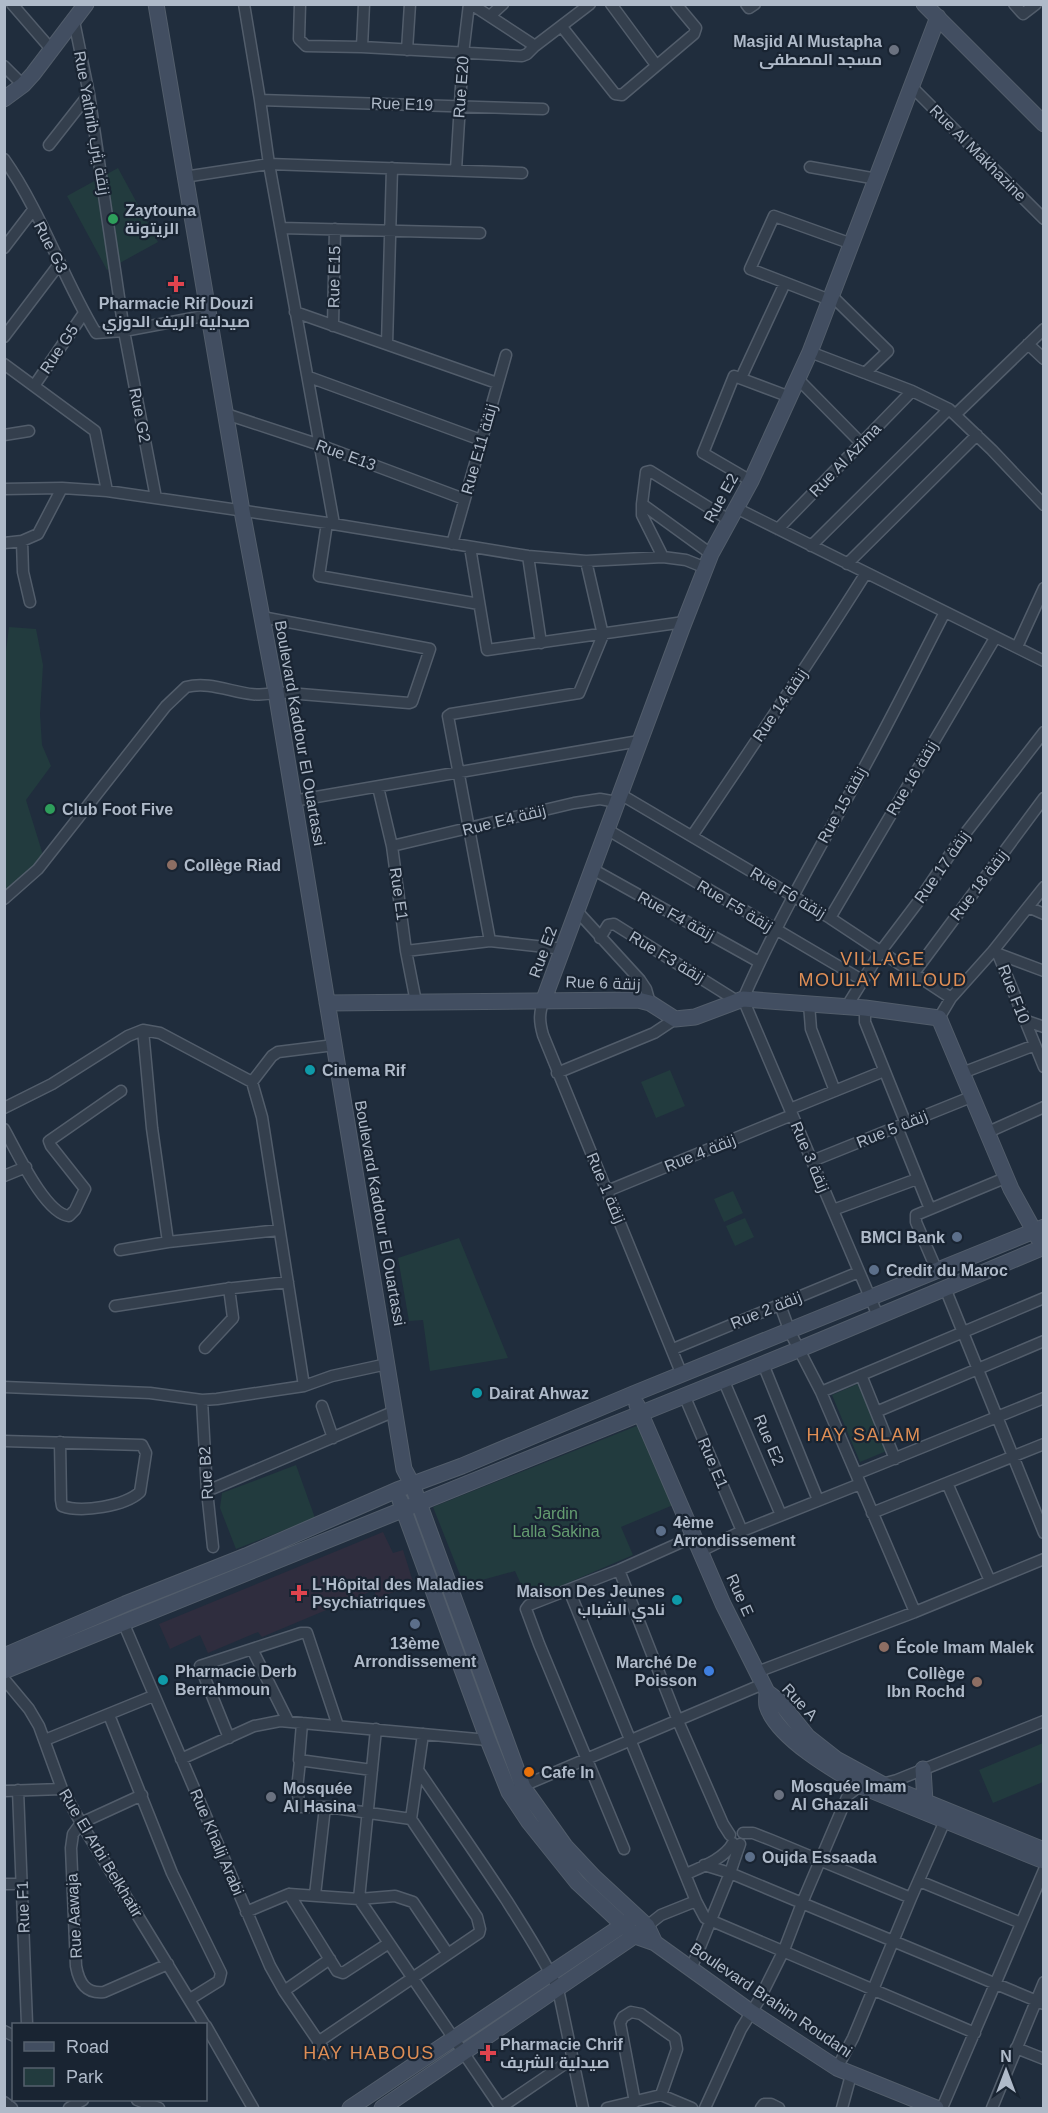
<svg xmlns="http://www.w3.org/2000/svg" width="1048" height="2113" font-family="Helvetica,Cairo,sans-serif">
<style>
.medical{fill:#2f2d3e}
.green{fill:#223b3e}
.lines{fill:none;stroke-linecap:round;stroke-linejoin:round}
.street-casing{stroke:#525d6b;stroke-width:13}
.secondary-casing{stroke:#525d6b;stroke-width:17}
.street{stroke:#343f4d;stroke-width:10}
.secondary{stroke:#424e61;stroke-width:15}
.worship-dot{fill:#6b7280;stroke:#192432;stroke-width:2}
.leisure-dot{fill:#2e9e5b;stroke:#192432;stroke-width:2}
.health-dot{fill:#e0444e;stroke:#192432;stroke-width:2}
.education-dot{fill:#8d6e63;stroke:#192432;stroke-width:2}
.culture-dot{fill:#0f9aa8;stroke:#192432;stroke-width:2}
.service-dot{fill:#5c6f8a;stroke:#192432;stroke-width:2}
.shop-dot{fill:#3f7fe0;stroke:#192432;stroke-width:2}
.food-dot{fill:#e8710a;stroke:#192432;stroke-width:2}
.labels{text-anchor:middle;dominant-baseline:central;stroke-width:4.5;stroke-linejoin:round;paint-order:stroke}
.poi-label{font-size:16px;font-weight:bold;fill:#afbac9;stroke:#192432;text-anchor:start}
.street-label{font-size:16px;fill:#afbac9;stroke:#192432}
.park-label{font-size:16px;fill:#649c70;stroke:#192432}
.neighbourhood-label{font-size:18px;letter-spacing:1.5px;fill:#df8e55;stroke:#192432}
</style>
<rect width="100%" height="100%" fill="#202d3d"/>
<path class="medical" d="M383 1532 393 1553 403 1550 414 1585 377 1598 374 1590 262 1637 258 1632 208 1653 200 1635 170 1649 159 1624Z"/>
<path class="green" d="M118 168 158 242 107 270 67 196Z
M9 627 36 629 43 665 40 714 42 745 51 766 26 800 43 855 31 875 5 896V659Z
M670 1070 685 1106 656 1118 641 1082Z
M733 1191 743 1213 724 1222 714 1199Z
M745 1218 754 1237 735 1246 726 1226Z
M459 1238 508 1358 430 1371 423 1320 409 1321 398 1258Z
M860 1383 889 1450 860 1462 832 1395Z
M639 1425 673 1505 621 1527 633 1555 528 1600 515 1571 464 1585 433 1507Z
M296 1465 315 1518 236 1549 220 1508 222 1493Z
M1043 1743V1782L993 1803 979 1770Z"/>
<g class="lines">
<defs>
<path id="street" d="M12 4 51 49
M244 4 260 100 269 164 334 524
M300 4 299 39 306 46 362 47 522 56 527 54 535 46 590 4
M471 4 535 46
M611 4 656 65
M746 4 749 8 755 4
M1014 4 1023 14 1036 4
M490 16 503 4
M74 21 89 94 124 331 156 498
M562 27 615 94 622 95 694 34 696 28 676 4
M362 47 364 4
M407 50 410 4
M4 66 23 85
M912 87 1044 219
M260 100 543 109
M49 145 89 94
M4 159C42 213 62 277 96 333L124 331 209 315
M810 167 877 179
M456 170 463 54 469 4
M184 177 269 164 522 173
M281 228 480 233
M4 248 33 210
M832 296 888 351 865 373
M830 300 750 269 774 216 852 244
M295 312 497 383
M333 326 335 229
M4 337 60 263
M387 344 392 168
M1028 344 1044 359
M810 352 912 391 949 409 992 450 1044 505
M4 364 95 431 107 491
M309 377 481 440
M741 378 785 283
M798 379 861 443
M34 386 84 313
M226 414 320 445 464 499
M956 414 1044 329
M4 435 29 431
M751 481 703 453 734 376 790 397
M4 489 62 488 107 491 327 523 528 556 586 561 663 557
M642 504 711 554
M736 508 1044 661
M327 523 319 576 479 604
M778 529 912 391
M22 541 23 572 30 602
M4 543 22 541 38 534 62 488
M452 544 506 355
M811 546 949 409
M470 547 487 650 684 622
M528 556 541 643
M847 564 977 435
M706 568 686 560 663 557 642 515V504L646 472 650 471 729 520
M1017 647 1044 588
M378 787 392 846 406 951 416 1002
M620 794 830 918 951 998
M293 801 639 741
M608 830 862 980
M692 836C751 749 810 662 866 573
M392 846 574 803 600 799 617 802
M594 870 759 962
M4 899 38 869 166 706 186 687C217 679 246 702 276 692L409 703 412 702 430 649 262 617
M1028 907 1044 914
M577 911 640 980 646 989 650 1003
M830 918 995 638
M600 938 608 925 614 924 737 1001
M490 941 448 716 451 714 579 693 603 635 586 561
M406 951 490 941 564 949
M996 953 1044 971
M998 954 1044 1067
M914 973 1044 798
M544 999C539 1013 539 1021 543 1035L682 1375
M809 1004 811 1029 835 1091
M847 1006 881 951 918 902 957 844 1044 732
M865 1008V1022L906 1124
M939 1018 951 998 993 951 1044 887
M1024 1020 1044 1027
M143 1030 152 1128 168 1242
M557 1073 654 1033 675 1019
M962 1073 1035 1045
M252 1082 272 1056 278 1052 334 1045
M4 1108 52 1084 128 1036 143 1030 160 1033 252 1082 262 1117 304 1386
M790 1109 884 1071
M897 1127 930 1209
M4 1129C16 1150 45 1214 69 1216L75 1210 85 1189 51 1146 49 1141 121 1091
M986 1133 1044 1107
M812 1161 971 1097
M4 1176 26 1167
M607 1191 792 1115
M833 1210 917 1179
M120 1250 168 1242 279 1230
M937 1271 916 1222V1215L1005 1178
M945 1288 1044 1533
M780 1305 790 1332 821 1392 915 1612
M115 1306 225 1289 288 1282
M878 1316 743 999C775 926 815 856 854 786 886 729 915 670 945 612
M205 1348 233 1318 229 1288
M673 1349 859 1272
M763 1364 818 1500
M861 1375 895 1459
M723 1379 781 1515
M4 1387 150 1393 202 1400 217 1399 304 1386 332 1376 387 1364
M821 1392 1044 1298
M684 1395 742 1531
M202 1400 207 1491 213 1547
M322 1406 333 1438
M876 1412 1044 1341
M4 1441 142 1445 146 1453 140 1492C125 1506 82 1513 62 1506L61 1500 60 1442
M856 1474 1044 1398
M947 1483 990 1581
M207 1491 395 1411
M872 1513 1044 1444
M701 1551 742 1531 860 1484
M619 1570 678 1721 723 1824 730 1835
M569 1590 696 1901 705 1918 975 2033
M123 1622 270 1966 284 1991 327 2054
M252 1649 301 1633H307L338 1726
M757 1672 915 1612 1044 1559
M4 1679 29 1709 39 1726 62 1789 81 1823 204 2024
M109 1715 172 1873 221 1973 219 1981 190 1999
M302 1723 299 1760 372 1770
M376 1729 359 1899 395 1896 413 1902 448 1954
M229 1738 200 1666 252 1649 288 1721
M45 1740 153 1696
M181 1759 254 1726 280 1721 488 1740
M300 1761 297 1789 300 1807H328L411 1819
M418 1770C448 1814 478 1857 507 1901 525 1930 544 1958 558 1989L583 2108
M882 1784 897 1780 1044 1721
M518 1788 763 1684
M18 1790 27 2024
M4 1791 62 1789
M142 1795 81 1823 73 1834 71 1848 76 1966C79 1983 86 1994 104 1992L168 1964
M743 1833H753L771 1840 911 1898
M624 1849 539 1644 526 1609 529 1605 619 1570 695 1536
M704 1865 730 1873 1044 2004
M686 1874C702 1867 724 1859 733 1843
M919 1881 1021 1923
M4 1884H22
M289 1894 337 1971 343 1973 389 1943
M315 1895 325 1807
M246 1912 289 1894 359 1899 501 2108
M647 1926 661 1915 696 1901
M691 1969 730 1873 740 1844
M284 1991 330 1959
M206 2026 253 2108
M4 2031 14 2036
M318 2042 479 1933 480 1929 477 1917 411 1819 423 1734
M1016 2048 1044 2059
M837 2068 853 2038 911 1898 947 1816
M137 2100 159 2108
M4 2102 12 2108
M635 2102 620 2023 623 2017 631 2012 641 2014 675 2038 677 2049 661 2095
M69 2108 83 2100
M500 2108 572 2059
M607 2108 661 2095 692 2108
M705 2108 741 2029 759 2000 784 1950 802 1903 848 1795 857 1788 866 1786
M761 2108 764 2104H771L779 2108
M842 2108 851 2075
M942 2108 1044 1870
M992 2108 1044 1982"/>
<path id="secondary" d="M156 4 242 511 276 692 404 1469 412 1484 523 1787 565 1846 594 1877 647 1926 655 1943
M924 4 1044 124
M4 99 23 85 33 74 86 4
M544 999 682 628 711 554 751 481 810 352 938 17
M327 1003 638 1000 650 1003 675 1019 695 1017 743 999 865 1008 939 1018 1011 1189 1038 1238
M637 1405 723 1604 767 1692 779 1701 808 1737 836 1759 882 1784 1044 1850
M400 1500 488 1740 509 1792 529 1822 577 1882 635 1936 655 1943 751 2012 837 2068 936 2108
M4 1656 125 1604 246 1556 397 1490 462 1466 633 1394 1044 1227
M4 1671 800 1349 1044 1247
M767 1692C767 1696 766 1702 767 1706 777 1738 835 1771 863 1787L1044 1861
M923 1769 925 1801
M350 2108 629 1921
M382 2108 643 1930"/>
</defs>
<use href="#street" class="street-casing"/>
<use href="#secondary" class="secondary-casing"/>
<use href="#street" class="street"/>
<use href="#secondary" class="secondary"/>
</g>
<g class="worship-dot">
<circle cx="894" cy="50" r="6"/>
<circle cx="779" cy="1795" r="6"/>
<circle cx="271" cy="1797" r="6"/>
</g>
<g class="leisure-dot">
<circle cx="113" cy="219" r="6"/>
<circle cx="50" cy="809" r="6"/>
</g>
<g class="health-dot">
<path d="M173 275h6v6h6v6h-6v6h-6v-6h-6v-6h6z"/>
<path d="M296 1584h6v6h6v6h-6v6h-6v-6h-6v-6h6z"/>
<path d="M485 2044h6v6h6v6h-6v6h-6v-6h-6v-6h6z"/>
</g>
<g class="education-dot">
<circle cx="172" cy="865" r="6"/>
<circle cx="884" cy="1647" r="6"/>
<circle cx="977" cy="1682" r="6"/>
</g>
<g class="culture-dot">
<circle cx="310" cy="1070" r="6"/>
<circle cx="477" cy="1393" r="6"/>
<circle cx="677" cy="1600" r="6"/>
<circle cx="163" cy="1680" r="6"/>
</g>
<g class="service-dot">
<circle cx="957" cy="1237" r="6"/>
<circle cx="874" cy="1270" r="6"/>
<circle cx="661" cy="1531" r="6"/>
<circle cx="415" cy="1624" r="6"/>
<circle cx="750" cy="1857" r="6"/>
</g>
<circle class="shop-dot" cx="709" cy="1671" r="6"/>
<circle class="food-dot" cx="529" cy="1772" r="6"/>
<g class="labels">
<g class="poi-label">
<text x="882" y="41" text-anchor="end">Masjid Al Mustapha<tspan x="882" dy="18">مسجد المصطفى</tspan></text>
<text x="125" y="210">Zaytouna<tspan x="125" dy="18">الزيتونة</tspan></text>
<text x="176" y="303" text-anchor="middle">Pharmacie Rif Douzi<tspan x="176" dy="18">صيدلية الريف الدوزي</tspan></text>
<text x="62" y="809">Club Foot Five</text>
<text x="184" y="865">Collège Riad</text>
<text x="322" y="1070">Cinema Rif</text>
<text x="945" y="1237" text-anchor="end">BMCI Bank</text>
<text x="886" y="1270">Credit du Maroc</text>
<text x="489" y="1393">Dairat Ahwaz</text>
<text x="673" y="1522">4ème<tspan x="673" dy="18">Arrondissement</tspan></text>
<text x="312" y="1584">L'Hôpital des Maladies<tspan x="312" dy="18">Psychiatriques</tspan></text>
<text x="665" y="1591" text-anchor="end">Maison Des Jeunes<tspan x="665" dy="18">نادي الشباب</tspan></text>
<text x="415" y="1643" text-anchor="middle">13ème<tspan x="415" dy="18">Arrondissement</tspan></text>
<text x="896" y="1647">École Imam Malek</text>
<text x="697" y="1662" text-anchor="end">Marché De<tspan x="697" dy="18">Poisson</tspan></text>
<text x="175" y="1671">Pharmacie Derb<tspan x="175" dy="18">Berrahmoun</tspan></text>
<text x="965" y="1673" text-anchor="end">Collège<tspan x="965" dy="18">Ibn Rochd</tspan></text>
<text x="541" y="1772">Cafe In</text>
<text x="791" y="1786">Mosquée Imam<tspan x="791" dy="18">Al Ghazali</tspan></text>
<text x="283" y="1788">Mosquée<tspan x="283" dy="18">Al Hasina</tspan></text>
<text x="762" y="1857">Oujda Essaada</text>
<text x="500" y="2044">Pharmacie Chrif<tspan x="500" dy="18">صيدلية الشريف</tspan></text>
</g>
<g class="street-label">
<text transform="translate(461 87) rotate(-86)">Rue E20</text>
<text transform="translate(402 104) rotate(2)">Rue E19</text>
<text transform="translate(92 123) rotate(80)">Rue Yathrib زنقة يثرب</text>
<text transform="translate(978 153) rotate(45)">Rue Al Makhazine</text>
<text transform="translate(51 247) rotate(63)">Rue G3</text>
<text transform="translate(334 277) rotate(-89)">Rue E15</text>
<text transform="translate(59 349) rotate(-56)">Rue G5</text>
<text transform="translate(140 415) rotate(79)">Rue G2</text>
<text transform="translate(479 449) rotate(-74)">Rue E11 زنقة</text>
<text transform="translate(346 455) rotate(20)">Rue E13</text>
<text transform="translate(845 460) rotate(-46)">Rue Al Azima</text>
<text transform="translate(721 498) rotate(-61)">Rue E2</text>
<text transform="translate(780 705) rotate(-56)">Rue 14 زنقة</text>
<text transform="translate(300 733) rotate(80)">Boulevard Kaddour El Ouartassi</text>
<text transform="translate(912 778) rotate(-59)">Rue 16 زنقة</text>
<text transform="translate(842 805) rotate(-61)">Rue 15 زنقة</text>
<text transform="translate(504 820) rotate(-14)">Rue E4 زنقة</text>
<text transform="translate(942 867) rotate(-55)">Rue 17 زنقة</text>
<text transform="translate(979 885) rotate(-53)">Rue 18 زنقة</text>
<text transform="translate(788 893) rotate(31)">Rue F6 زنقة</text>
<text transform="translate(399 894) rotate(82)">Rue E1</text>
<text transform="translate(735 906) rotate(31)">Rue F5 زنقة</text>
<text transform="translate(676 916) rotate(29)">Rue F4 زنقة</text>
<text transform="translate(543 952) rotate(-70)">Rue E2</text>
<text transform="translate(667 957) rotate(31)">Rue F3 زنقة</text>
<text transform="translate(603 983) rotate(2)">Rue 6 زنقة</text>
<text transform="translate(1014 994) rotate(69)">Rue F10</text>
<text transform="translate(892 1129) rotate(-22)">Rue 5 زنقة</text>
<text transform="translate(700 1153) rotate(-22)">Rue 4 زنقة</text>
<text transform="translate(810 1157) rotate(67)">Rue 3 زنقة</text>
<text transform="translate(606 1188) rotate(67)">Rue 1 زنقة</text>
<text transform="translate(380 1213) rotate(80)">Boulevard Kaddour El Ouartassi</text>
<text transform="translate(766 1310) rotate(-22)">Rue 2 زنقة</text>
<text transform="translate(769 1440) rotate(67)">Rue E2</text>
<text transform="translate(713 1463) rotate(67)">Rue E1</text>
<text transform="translate(206 1473) rotate(-93)">Rue B2</text>
<text transform="translate(740 1595) rotate(66)">Rue E</text>
<text transform="translate(800 1702) rotate(47)">Rue A</text>
<text transform="translate(217 1842) rotate(67)">Rue Khalij Arabi</text>
<text transform="translate(101 1853) rotate(59)">Rue El Arbi Belkhatir</text>
<text transform="translate(23 1907) rotate(-92)">Rue F1</text>
<text transform="translate(74 1916) rotate(-93)">Rue Aawaja</text>
<text transform="translate(771 2000) rotate(34)">Boulevard Brahim Roudani</text>
</g>
<g class="park-label">
<text x="556" y="1513">Jardin<tspan x="556" dy="18">Lalla Sakina</tspan></text>
</g>
<g class="neighbourhood-label">
<text x="883" y="959">VILLAGE<tspan x="883" dy="21">MOULAY MILOUD</tspan></text>
<text x="864" y="1435">HAY SALAM</text>
<text x="369" y="2053">HAY HABOUS</text>
</g>
</g>
<rect width="1048" height="2113" fill="none" stroke="#afbac9" stroke-width="12"/>
<rect x="12" y="2023" width="195" height="78" fill="#192432" stroke="#55606e" stroke-width="1.5"/>
<rect x="24" y="2042" width="30" height="9" fill="#424e61" stroke="#55606e" stroke-width="1.5"/>
<text x="66" y="2053" font-size="18" fill="#afbac9">Road</text>
<rect x="24" y="2068" width="30" height="18" fill="#223b3e" stroke="#55606e" stroke-width="1.5"/>
<text x="66" y="2083" font-size="18" fill="#afbac9">Park</text>
<g transform="translate(1006 2071)" stroke="#192432" stroke-width="4.5" paint-order="stroke">
<path d="M0-4.5L10 22L0 15L-10 22Z" fill="#afbac9"/>
<text y="-9" font-size="16" font-weight="bold" text-anchor="middle" fill="#afbac9">N</text>
</g>
</svg>
